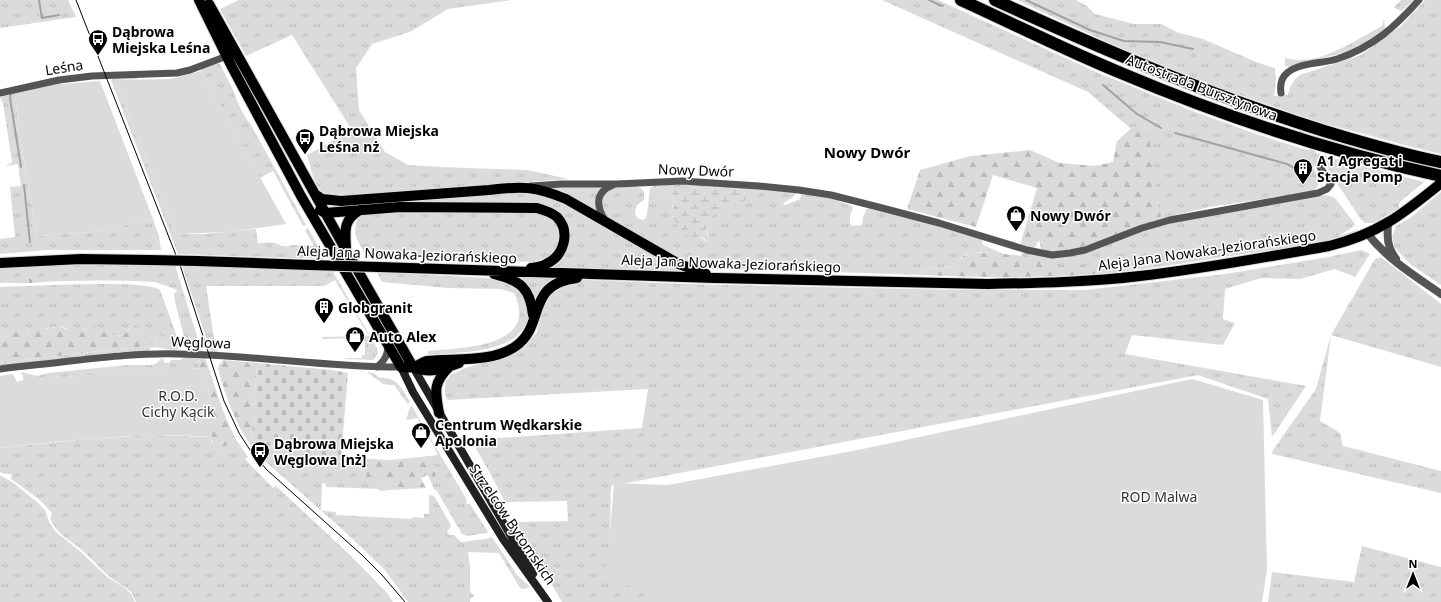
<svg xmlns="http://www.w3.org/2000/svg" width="1441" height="602" font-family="'Noto Sans',sans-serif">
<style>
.grass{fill:url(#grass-tufts);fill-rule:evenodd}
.forest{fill:url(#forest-firs)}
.wetland{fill:url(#wetland-marsh)}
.cemetery{fill:url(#cemetery-stones)}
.green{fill:#dbdbdb}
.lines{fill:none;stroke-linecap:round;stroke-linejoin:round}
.stream{stroke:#a2a2a2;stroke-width:2}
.minor-tunnel{stroke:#d9d9d9;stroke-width:7;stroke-dasharray:7 3.5;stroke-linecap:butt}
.primary-casing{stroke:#dbdbdb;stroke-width:12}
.motorway-casing{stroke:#dbdbdb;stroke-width:14}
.minor{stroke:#545454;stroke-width:7}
.tertiary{stroke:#545454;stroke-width:8}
.secondary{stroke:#212121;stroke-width:8}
.primary{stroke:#000;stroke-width:10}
.motorway{stroke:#000;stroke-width:12}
.tram{stroke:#000;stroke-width:1}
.primary-bridge-casing{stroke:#dbdbdb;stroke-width:12;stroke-linecap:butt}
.primary-bridge{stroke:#000;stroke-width:10}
.labels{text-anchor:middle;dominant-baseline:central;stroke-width:3;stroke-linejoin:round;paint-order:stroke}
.poi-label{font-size:14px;font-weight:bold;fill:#000;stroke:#fff;text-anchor:start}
.street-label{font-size:14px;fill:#000;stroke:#fff}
.park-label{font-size:14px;fill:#323232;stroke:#fff}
.neighbourhood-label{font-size:15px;font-weight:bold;fill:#000;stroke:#fff}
</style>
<defs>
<pattern id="grass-tufts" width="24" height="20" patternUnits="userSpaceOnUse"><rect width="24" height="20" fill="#dbdbdb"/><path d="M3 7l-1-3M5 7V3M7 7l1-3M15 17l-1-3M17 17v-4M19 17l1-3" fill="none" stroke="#bababa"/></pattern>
<pattern id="forest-firs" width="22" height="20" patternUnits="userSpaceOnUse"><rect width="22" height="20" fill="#dbdbdb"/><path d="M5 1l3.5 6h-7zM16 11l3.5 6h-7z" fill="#bababa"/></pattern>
<pattern id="wetland-marsh" width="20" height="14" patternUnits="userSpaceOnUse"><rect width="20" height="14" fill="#dbdbdb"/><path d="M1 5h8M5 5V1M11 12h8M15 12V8" fill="none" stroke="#bababa"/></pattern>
<pattern id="cemetery-stones" width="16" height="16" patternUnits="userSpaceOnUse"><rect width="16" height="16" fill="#dbdbdb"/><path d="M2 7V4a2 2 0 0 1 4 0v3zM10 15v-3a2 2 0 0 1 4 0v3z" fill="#bababa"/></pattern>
</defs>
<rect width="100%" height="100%" fill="#fff"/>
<path class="grass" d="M0 0H68L76 17 0 28Z
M239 0H511L448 9 410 32 372 44 356 68 359 110 385 152 408 165 441 167 527 170 569 179 416 190 342 197V196C313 198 314 176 307 155L352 130 292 35 246 56 220 9Z
M882 0H938L1096 72 1190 110 1259 135 1333 158 1424 182 1402 200 1399 204V208L1374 223H1365L1360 218 1325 165 1313 167 1320 181 1318 186 1312 192 1209 207 1161 219 1134 126 1131 129 1088 92Z
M1017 0H1076L1087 6 1095 14 1134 24H1161L1179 33 1203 39 1256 62 1275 68 1276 80 1274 96 1288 95C1290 86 1293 80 1300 75L1361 55 1401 26 1425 0H1441V154L1412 147 1319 122 1211 85 1109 43Z
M1401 0H1414L1402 11 1396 9 1394 7Z
M1384 19 1385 28C1370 44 1348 52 1327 57 1314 60 1301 61 1289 67L1285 66V58C1290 59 1295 60 1300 60 1326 61 1359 38 1382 26Z
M217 63 220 64C224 73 229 81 233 90 238 103 242 114 251 125L306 225 303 226 273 171 260 178 201 71V68Z
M114 77H136L138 79 115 80 176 234H205L256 229 258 243C263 243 270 242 275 243 280 245 285 248 292 245L314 246 305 230 308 228 325 259 178 254 111 80Z
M36 87V89L15 93 19 131 37 236 93 232 153 219 159 237 161 250H46L0 254V239L15 237 10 187 21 186 18 164 6 166 12 162 3 103 0 97Z
M667 184 718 185 797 193 793 197 784 203 783 204 785 205 800 199 802 193 830 198 852 206 853 208 850 216V224L853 226 862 225 863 217 867 209H871C908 216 946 227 982 240L983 245 1006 255C995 254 973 249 964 255 960 258 957 263 954 267L921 269 922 275 832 272 712 269C681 264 655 245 628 231 622 227 612 224 607 218 602 213 600 206 602 198 605 187 618 187 628 187 634 186 641 186 644 192V200L637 205 635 213 637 218 643 220 645 219 647 215 650 188 655 185ZM680 187 730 188 750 191 745 201C730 206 706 211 706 230L709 238 706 241 699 236C688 240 681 232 677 223 676 220 672 218 672 215 671 210 673 205 675 202L673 200 672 193 662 199 654 200 669 190Z
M548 187H601L597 211 559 191Z
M527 191 560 201 681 269 679 271 551 267 563 255 556 213 404 205V199Z
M1441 192V285L1410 264 1395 248 1392 237 1396 226 1410 218Z
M1326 195 1335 198 1355 224 1353 227 1337 237 1357 230 1356 233C1319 244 1281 249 1243 254 1202 260 1161 267 1119 272L1116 267 1056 266 1047 262 1021 256 1023 252 1052 257 1170 222ZM1237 239H1241L1250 242 1264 240 1247 245 1240 242 1231 248 1174 260 1140 263 1144 259 1170 255 1189 251H1197L1232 244Z
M532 211C535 212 541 212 544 214 562 222 564 247 547 257 543 259 539 260 535 262L366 256C357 239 351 235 359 215L368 212Z
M1361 250 1370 254 1355 277 1335 269 1300 279 1261 278 1225 289 1223 319 1235 323 1223 345 1132 335 1125 354 1306 386 1272 437 1268 399 1198 375 611 486 609 581 653 588 650 602H562L516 522 568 521 567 501 505 502 490 473 471 440 642 428 648 389 448 400 445 394V387L446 381 451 375 465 368 510 356 525 347 537 332 544 306 552 294 573 281 587 280 686 284 962 290H1085L1226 274 1328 257Z
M1381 257 1441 304V367L1331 335 1320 421 1340 433 1343 446 1441 471V493L1272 454 1273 450 1316 389 1331 335 1375 259Z
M106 263 175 265 202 352 193 351 187 348 176 306 174 294 177 291 175 289 155 282C114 280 72 280 31 283 21 284 10 282 0 283V267Z
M182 266 332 270 377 348 378 353 373 360 345 359V358H362V355H365V341L359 340V338L322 339V337L369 336 335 280 324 286H206L214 338 218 352H211Z
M377 272 505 279C509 281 516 283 519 287 521 289 528 306 529 309 529 314 528 320 526 324 511 355 457 352 428 355V351C461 348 540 348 514 293L500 289 448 288 382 282Z
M511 274 564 275 535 304Z
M56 285C75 285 146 281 160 290L179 342 176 341 171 336 168 340 159 335 156 339H148L144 337 141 329 133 325C130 327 126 333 121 336L106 334 97 327H90L86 329 82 328 70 331 62 326C55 328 40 328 35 331L31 329 28 332V335L25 332 16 331 6 338 5 335H0V287Z
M157 342H164L172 347 177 346 180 348C170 354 160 345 151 348L149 351 0 366V363L116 349 154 347Z
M185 357H206V360L201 359 197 361 199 368 182 370 184 399 211 400 212 405 179 404 91 410 0 420V416L21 413 17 382 23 380V375L21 374V372L38 376 48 373 127 365H152L157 363 162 358 165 363H169L171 360H180ZM176 370 178 400 93 406 26 413 22 382 63 377Z
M368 372 373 373 378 377 390 379 396 382 402 389 410 402 408 403 410 407 412 406 425 429 421 430 418 418 406 420 410 407 394 385 383 384 368 373Z
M427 434H428L467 500 466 502 467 504H470L488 532 487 533 467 536 462 534 437 491 434 489 428 475 421 478 424 471 436 476 435 466 424 463 421 457 438 455Z
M153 435 212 437 211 441 214 444 213 448 218 453 221 450V446C229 445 231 448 235 438L248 457 245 459 273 488 276 486 352 557 388 594 393 602H136C131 586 120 586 110 577 100 569 92 559 83 551 73 542 60 536 53 524 50 521 50 517 52 513L40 500 11 479 12 474H5L0 472V448L87 439Z
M254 444 352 458 359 463 368 464 369 466 367 471 368 481H382L389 490 380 491 379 489 326 487V484L322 483 321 510 325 511 336 512V515L412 519 413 517 424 518V514H429V495L434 496 451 525 450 528 447 531 449 535H454L461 542 485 539 492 537 517 575 530 587 524 589 520 588 499 553 468 552 470 566V591L474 596 470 599V602H408L385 570 342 529 257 454 253 449Z
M0 475 15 484 38 503 45 510 50 524 56 532 81 552 107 577 125 588 132 595 135 602H0Z
M1362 546 1441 567V602H1268L1272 572 1354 582Z"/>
<path class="forest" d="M1134 126 1149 136 1161 219C1148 224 1134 228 1120 233 1098 241 1065 257 1041 249L1040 242 1038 241 1036 246 1033 248 1020 245 1037 188 993 175 976 227 907 209 920 170 970 156 1030 150 1060 163 1095 166 1113 162 1117 141Z
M1237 239H1241L1250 242 1264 240H1266L1267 242 1247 245 1240 242 1236 246 1222 250 1220 252 1174 260 1139 263 1144 259 1170 255 1189 251H1197L1232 244Z
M973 252C990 253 1044 255 1056 266L1112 265 1116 267 1119 272C1054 278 987 278 922 275L921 269 954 267C960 259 963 254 973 252Z
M133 325 139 327C147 336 142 338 156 339L159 335H161L168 340 171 336 176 341 179 342 180 344V348L177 346 172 347 164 342H157L154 347 116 349 0 363V335H4L6 338 16 331 25 332 28 335 29 330 31 329 35 331 41 327 48 329 50 327 53 328C64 325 61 328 70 331L77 327 86 329C94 324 102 327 106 334L121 336C127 333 130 327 133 325Z
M201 359 206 360 223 411 235 438C231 448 229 445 221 446V450L218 453H214L213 448 214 444 211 439 212 437V405L202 368H199L197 362Z
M223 360 257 363 252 447C235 424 226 397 218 369L219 365Z
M421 457 424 463H428L435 466 436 476 433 477 424 471 421 479 426 488 389 490 382 481H368L366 478 368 464 359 463 352 458 390 460Z"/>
<path class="wetland" d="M680 187 730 188 750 191H753C751 208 709 204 706 228 705 232 708 236 710 240L708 241 699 236C684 242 676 224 671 213L675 202 673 200 672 193 658 201H655L654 200 669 190Z"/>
<path class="cemetery" d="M257 363 332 370 348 373 341 458 252 443Z"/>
<path class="green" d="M201 71 286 224 228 232 176 234 115 80 171 79Z
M100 81 153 219 93 232 37 236 19 131 15 93 61 83 62 84Z
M202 368 212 405V437C141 432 70 440 0 448V376L13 374 17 382 63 377Z
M1192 379 1263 400 1267 570 1262 602H648L650 589 606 582 614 483 668 485 858 450Z"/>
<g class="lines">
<path class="stream" d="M39 0 42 18 59 15
M929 0 942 6
M1026 0 1090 30 1124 41 1160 42 1193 49
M1103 85 1137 114 1161 128
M11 93 10 98 21 167
M1175 133 1287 164 1300 171
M24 185 30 242
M30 280 31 282"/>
<path class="minor-tunnel" d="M1281 93 1288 111 1320 167"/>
<defs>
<path id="primary" d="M199 0 232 67 301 196 401 367C404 367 409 368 413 367 418 366 422 362 427 361 455 358 492 363 516 346 546 325 525 284 577 278
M209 4 346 250 413 367
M315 194 322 199 341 201 489 190C522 186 535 186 566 199L679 264 706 274
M320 210 325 213 400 207 537 208C544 210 551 212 557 217 571 232 564 256 546 264 542 267 536 267 531 268
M346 248C345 230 343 220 360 210
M197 261 309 265
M0 263 81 259 150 260
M379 267 715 278 988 284C1039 283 1090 282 1140 276 1203 269 1266 257 1329 246 1378 234 1403 214 1441 183
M494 274C521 281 530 288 533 315
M413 367C431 374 442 369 459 363
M439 413C435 391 433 383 449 367"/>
<path id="motorway" d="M961 0C1014 24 1067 51 1121 73 1225 117 1331 152 1441 176
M995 0C1102 49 1209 95 1321 130 1361 142 1400 154 1441 162"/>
</defs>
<use href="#primary" class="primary-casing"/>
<use href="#motorway" class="motorway-casing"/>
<path class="minor" d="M0 93 59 80 92 76 177 73 190 70 227 56
M1281 93C1280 86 1281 78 1287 73 1301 62 1321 64 1337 59 1373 47 1395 27 1419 0
M531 186 561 184H617L682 181 759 186 799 190 831 195 886 209 939 223 1027 250 1052 255 1070 253 1085 250 1142 228 1170 220 1318 193 1327 189 1331 184 1320 167
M605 220C596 206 595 192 613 185
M377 367C385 360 388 355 388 344
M0 369C23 366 46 364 70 361 106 357 142 353 179 354 253 355 326 367 401 367"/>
<path class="tertiary" d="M1388 223C1387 237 1387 247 1396 259
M1368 234C1387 259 1415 276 1441 294"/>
<path class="secondary" d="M401 367 413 392 503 539 548 602
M413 367 533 574"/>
<use href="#primary" class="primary"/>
<use href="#motorway" class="motorway"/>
<path class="tram" d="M76 0 181 268 224 401 239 433 250 450 267 470 362 555 382 575 405 602"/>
<defs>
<path id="primary-bridge" d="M150 260 197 261
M309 265 379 267"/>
</defs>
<use href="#primary-bridge" class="primary-bridge-casing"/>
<use href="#primary-bridge" class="primary-bridge"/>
</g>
<defs>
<symbol id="bus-pin" viewBox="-11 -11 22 30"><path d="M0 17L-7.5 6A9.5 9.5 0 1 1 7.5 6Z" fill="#000" stroke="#fff"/><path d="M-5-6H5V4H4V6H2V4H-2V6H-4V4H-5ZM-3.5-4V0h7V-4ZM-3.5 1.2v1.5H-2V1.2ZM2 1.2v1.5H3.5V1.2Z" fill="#fff"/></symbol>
<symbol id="building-pin" viewBox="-11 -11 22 30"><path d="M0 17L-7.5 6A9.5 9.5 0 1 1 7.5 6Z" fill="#000" stroke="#fff"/><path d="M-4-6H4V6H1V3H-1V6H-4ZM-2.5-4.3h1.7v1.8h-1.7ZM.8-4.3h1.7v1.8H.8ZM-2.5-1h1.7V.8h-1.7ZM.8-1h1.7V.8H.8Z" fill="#fff"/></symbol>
<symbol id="shop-pin" viewBox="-11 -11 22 30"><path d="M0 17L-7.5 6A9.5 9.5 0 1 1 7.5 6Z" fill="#000" stroke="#fff"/><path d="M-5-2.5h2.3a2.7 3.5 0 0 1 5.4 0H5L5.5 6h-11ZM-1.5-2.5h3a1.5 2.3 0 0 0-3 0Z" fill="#fff"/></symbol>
</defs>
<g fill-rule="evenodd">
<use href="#bus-pin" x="87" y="28" width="22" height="30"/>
<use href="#bus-pin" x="294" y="127" width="22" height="30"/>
<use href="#building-pin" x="1292" y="157" width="22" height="30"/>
<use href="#shop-pin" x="1005" y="204" width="22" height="30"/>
<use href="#building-pin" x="313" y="296" width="22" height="30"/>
<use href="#shop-pin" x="344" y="325" width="22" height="30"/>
<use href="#shop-pin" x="410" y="421" width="22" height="30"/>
<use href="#bus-pin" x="249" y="440" width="22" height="30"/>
</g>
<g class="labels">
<g class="poi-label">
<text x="112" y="31">Dąbrowa<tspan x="112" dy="16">Miejska Leśna</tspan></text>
<text x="319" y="130">Dąbrowa Miejska<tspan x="319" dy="16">Leśna nż</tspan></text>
<text x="1317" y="160">A1 Agregat i<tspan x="1317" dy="16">Stacja Pomp</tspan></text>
<text x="1030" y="215">Nowy Dwór</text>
<text x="338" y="307">Globgranit</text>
<text x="369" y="336">Auto Alex</text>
<text x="435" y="424">Centrum Wędkarskie<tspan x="435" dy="16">Apolonia</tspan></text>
<text x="274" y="443">Dąbrowa Miejska<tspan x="274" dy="16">Węglowa [nż]</tspan></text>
</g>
<g class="street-label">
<text transform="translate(64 67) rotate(-9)">Leśna</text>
<text transform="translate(1202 87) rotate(21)">Autostrada Bursztynowa</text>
<text transform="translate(696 170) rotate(2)">Nowy Dwór</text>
<text transform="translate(1207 250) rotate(-8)">Aleja Jana Nowaka-Jeziorańskiego</text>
<text transform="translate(407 254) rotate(2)">Aleja Jana Nowaka-Jeziorańskiego</text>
<text transform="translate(731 263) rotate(2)">Aleja Jana Nowaka-Jeziorańskiego</text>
<text transform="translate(201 342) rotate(2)">Węglowa</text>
<text transform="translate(513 524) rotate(56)">Strzelców Bytomskich</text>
</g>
<g class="park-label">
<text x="178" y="395">R.O.D.<tspan x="178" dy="16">Cichy Kącik</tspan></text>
<text x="1159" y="496">ROD Malwa</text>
</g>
<g class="neighbourhood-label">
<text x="867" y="152">Nowy Dwór</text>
</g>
</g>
<g transform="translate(1413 574)" stroke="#ffffff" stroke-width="3" paint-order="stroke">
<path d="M0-3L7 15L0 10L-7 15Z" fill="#000000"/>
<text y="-6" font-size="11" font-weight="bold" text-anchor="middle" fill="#000000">N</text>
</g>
</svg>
